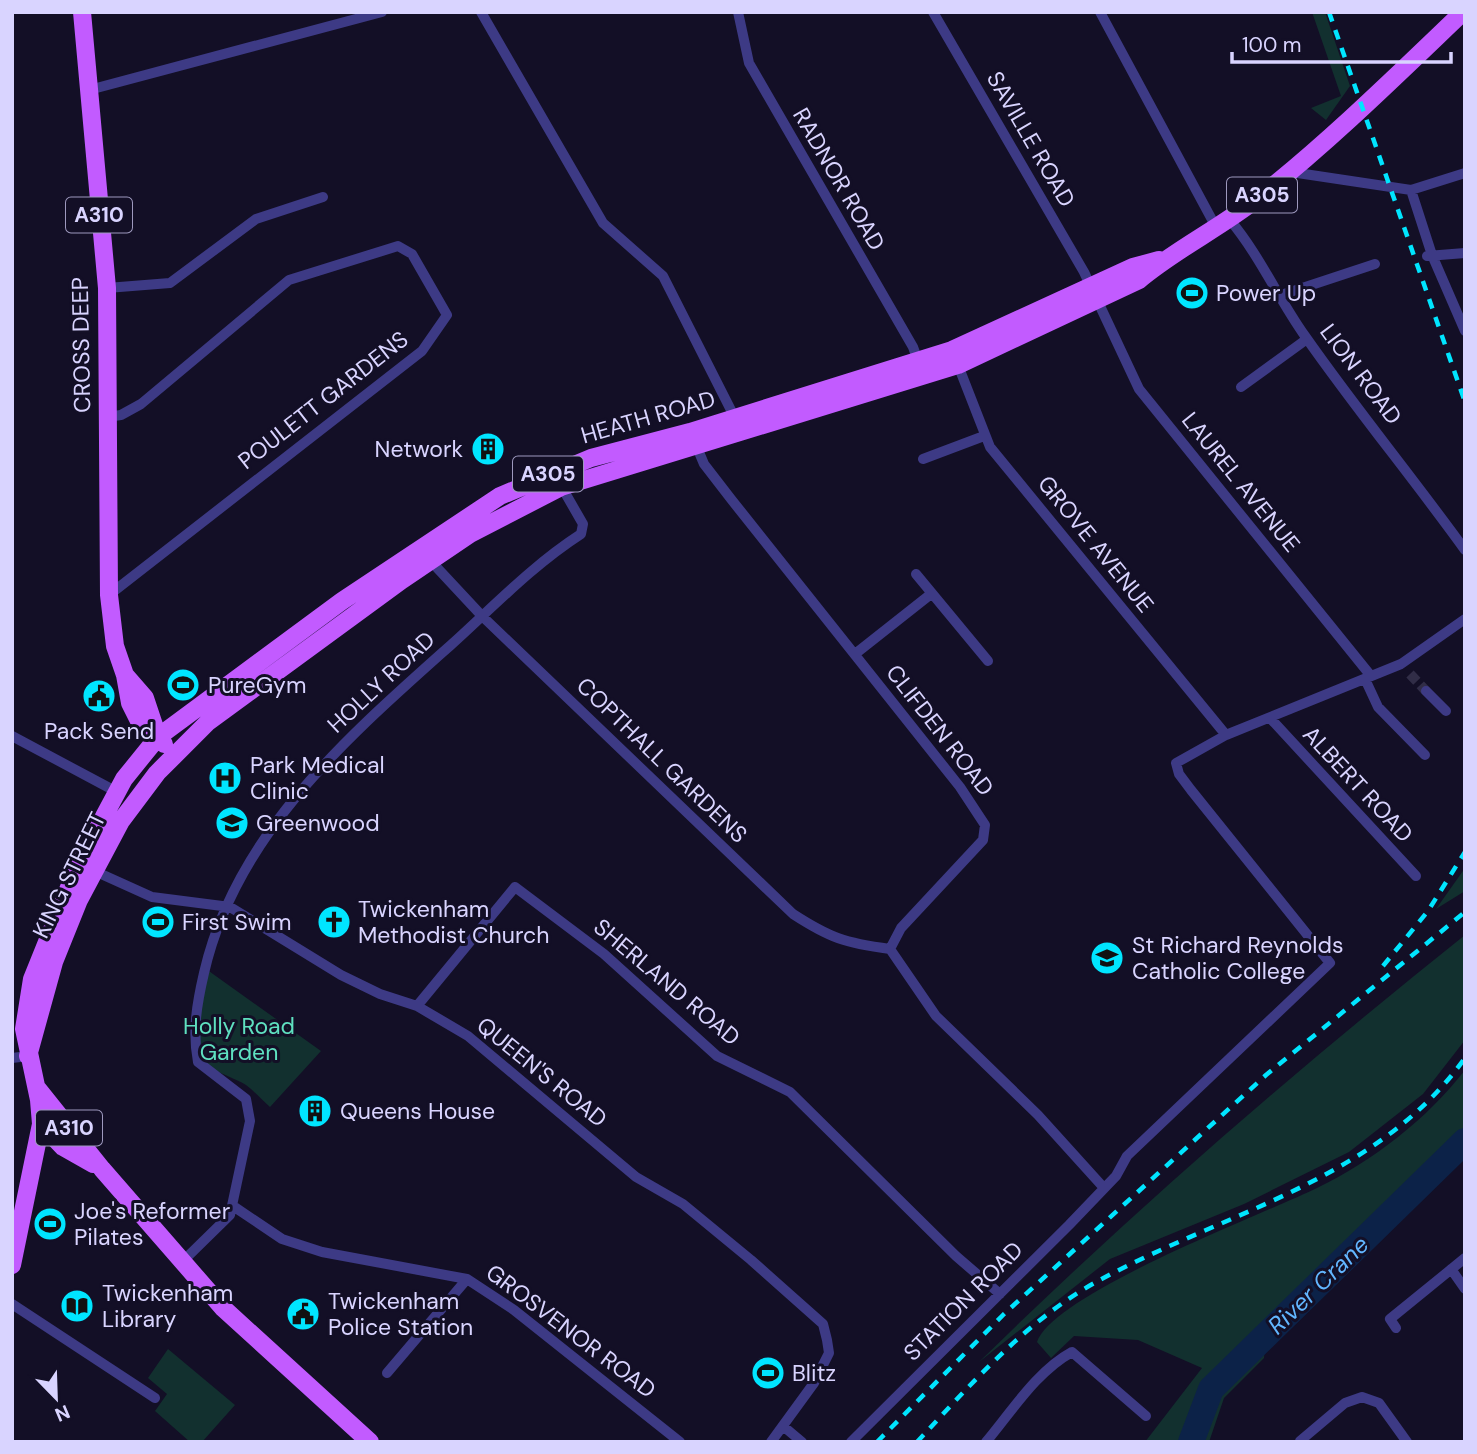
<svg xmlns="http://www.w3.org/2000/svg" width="1477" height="1454" font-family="'DM Sans',sans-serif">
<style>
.green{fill:#12302f}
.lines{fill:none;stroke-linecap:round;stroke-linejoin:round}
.river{stroke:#0c2248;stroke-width:26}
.minor-tunnel{stroke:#312d47;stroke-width:10;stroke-dasharray:10 5;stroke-linecap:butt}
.minor{stroke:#3d3a85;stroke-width:10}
.primary{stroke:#c25bff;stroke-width:18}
.rail{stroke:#00e5ff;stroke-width:4.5;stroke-dasharray:10 9;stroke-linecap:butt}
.labels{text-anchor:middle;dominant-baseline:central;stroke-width:6;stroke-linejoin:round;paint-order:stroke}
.shield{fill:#130f26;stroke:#9e99be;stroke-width:2}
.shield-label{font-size:21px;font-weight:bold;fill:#d9d4ff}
.street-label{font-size:23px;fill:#d9d4ff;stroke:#130f26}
.poi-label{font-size:23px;fill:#d9d4ff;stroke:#130f26;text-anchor:start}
.park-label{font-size:23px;fill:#5fe0c0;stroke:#130f26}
.water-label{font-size:24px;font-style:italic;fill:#62b6ff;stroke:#130f26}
</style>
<rect width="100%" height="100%" fill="#130f26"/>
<path class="green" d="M1312 12H1325L1350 86 1326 120 1311 108 1341 96Z
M1465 868V891L1436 909Z
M1465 935V1040L1423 1094 1349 1152 1244 1204 1110 1259 979 1362C1133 1211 1297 1069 1465 935Z
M206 969 321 1051 270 1107C262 1100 254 1091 246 1085 235 1078 222 1075 212 1068 188 1050 203 994 206 969Z
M1465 1070V1133L1266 1331 1264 1358 1224 1398 1209 1442H1145L1202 1368 1138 1340 1074 1336 1051 1358 1037 1342C1054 1293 1264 1214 1317 1188 1373 1161 1427 1119 1465 1070Z
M168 1349 235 1405 202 1442H190L155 1411 167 1394 148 1378Z"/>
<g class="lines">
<path class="river" d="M1191 1442 1211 1389 1465 1141"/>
<path class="minor-tunnel" d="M1410 674 1426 691"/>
<path class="minor" d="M481 12 603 223 663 276 737 422
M738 12 749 63 913 347 919 364
M933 12 1084 272 1139 389 1371 676
M1100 12 1217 229
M89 90 382 12
M1291 172 1411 190 1465 173
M1411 190 1432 255 1465 331
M1230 220C1260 256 1278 298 1305 336 1356 409 1413 478 1465 550
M1427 256 1465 253
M107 288 170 283 256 219 323 197
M1278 296 1375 264
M956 360 990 447 1226 735
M1241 387 1307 339
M107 417 121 415 141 404 289 280 398 246 412 254 447 315 422 351 109 595
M696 445 704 464 731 499 960 787 985 825 983 840 901 928 890 949 936 1016 1038 1115 1104 1188
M923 459 984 436
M427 557 482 616 793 914C830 938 845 943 890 949
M916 574 988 661
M855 654 931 594
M1365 679 1378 707 1425 755
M1426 691 1446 711
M1270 718 1416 876
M12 736 117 792
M90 869 152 897 230 907 341 975 380 994 417 1006 468 1036 636 1177 683 1204 751 1260 823 1324 827 1340 829 1353 814 1383 771 1442
M417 1006 515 887 604 954 717 1056 790 1092 956 1256 1000 1294
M12 1058 28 1056
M233 1206 282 1239 322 1252 467 1279 514 1310 680 1442
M182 1262 230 1215 250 1121 246 1099 198 1062C192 1031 197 1003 204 973 236 833 349 736 452 644 494 606 533 565 581 534L583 524 560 484
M1451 1269 1465 1289
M12 1304 155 1398
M1396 1328 1390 1319 1465 1258
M387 1373 467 1279
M783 1426 802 1442
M1300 1441 1345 1403 1362 1397 1379 1403 1407 1442
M851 1442 1069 1225 1116 1176 1127 1156 1330 963 1191 790 1179 774 1176 763 1226 735 1401 664 1465 619
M986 1442C1012 1411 1037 1371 1072 1352L1146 1416"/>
<path class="primary" d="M82 12 107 288 109 595 115 646 125 675 130 703 139 721 164 744
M125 675 145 698 158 737
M28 1056 54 962 79 900 121 821 157 773 208 722 402 580 470 534 561 487 958 365 1139 280C1176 249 1220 228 1258 198 1330 141 1396 76 1463 12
M38 1089 102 1169 223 1308 370 1442
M41 1124 63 1147 93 1164
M12 1265 41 1124 39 1100 24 1029 32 979 78 865 124 779 158 737 342 601 500 496 591 458 690 432 952 350 1133 267 1159 260"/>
<path class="rail" d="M1329 12 1465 402
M1383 966 1428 911 1465 852
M877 1442 1004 1314 1266 1075 1465 912
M917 1442C971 1384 1028 1319 1098 1281 1224 1212 1377 1181 1465 1058"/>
</g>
<defs>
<symbol id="stadium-disc" viewBox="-11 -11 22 22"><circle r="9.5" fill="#00e5ff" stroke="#130f26"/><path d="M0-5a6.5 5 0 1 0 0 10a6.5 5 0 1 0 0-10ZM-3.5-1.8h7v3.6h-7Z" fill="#111"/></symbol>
<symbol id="building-disc" viewBox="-11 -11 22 22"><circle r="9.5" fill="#00e5ff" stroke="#130f26"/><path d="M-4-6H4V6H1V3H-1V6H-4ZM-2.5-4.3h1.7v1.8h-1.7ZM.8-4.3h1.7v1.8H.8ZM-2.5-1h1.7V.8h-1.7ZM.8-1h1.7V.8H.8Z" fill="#111"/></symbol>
<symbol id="civic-disc" viewBox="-11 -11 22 22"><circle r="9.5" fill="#00e5ff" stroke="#130f26"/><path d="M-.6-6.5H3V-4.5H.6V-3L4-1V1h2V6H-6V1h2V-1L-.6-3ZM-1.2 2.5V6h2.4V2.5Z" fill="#111"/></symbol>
<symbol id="hospital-disc" viewBox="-11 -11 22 22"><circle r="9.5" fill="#00e5ff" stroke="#130f26"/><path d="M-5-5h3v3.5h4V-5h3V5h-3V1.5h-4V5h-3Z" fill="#111"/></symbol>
<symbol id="school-disc" viewBox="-11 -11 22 22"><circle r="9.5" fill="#00e5ff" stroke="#130f26"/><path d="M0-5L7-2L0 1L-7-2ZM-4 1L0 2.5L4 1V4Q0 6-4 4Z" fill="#111"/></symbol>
<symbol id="church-disc" viewBox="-11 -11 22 22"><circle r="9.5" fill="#00e5ff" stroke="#130f26"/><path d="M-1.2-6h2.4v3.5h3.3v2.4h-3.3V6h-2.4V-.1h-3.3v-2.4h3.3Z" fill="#111"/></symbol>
<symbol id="library-disc" viewBox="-11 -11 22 22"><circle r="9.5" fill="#00e5ff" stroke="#130f26"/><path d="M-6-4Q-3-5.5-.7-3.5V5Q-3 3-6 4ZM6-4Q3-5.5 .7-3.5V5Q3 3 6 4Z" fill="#111"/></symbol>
</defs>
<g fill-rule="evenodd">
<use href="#stadium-disc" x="1173" y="274" width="38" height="38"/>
<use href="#building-disc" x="469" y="430" width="38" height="38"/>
<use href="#stadium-disc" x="164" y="666" width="38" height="38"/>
<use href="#civic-disc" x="80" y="677" width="38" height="38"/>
<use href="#hospital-disc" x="206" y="759" width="38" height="38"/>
<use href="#school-disc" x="213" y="804" width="38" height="38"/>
<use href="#stadium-disc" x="139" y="903" width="38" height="38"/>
<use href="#church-disc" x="315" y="903" width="38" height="38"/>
<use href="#school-disc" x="1088" y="939" width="38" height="38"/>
<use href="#building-disc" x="296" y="1092" width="38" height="38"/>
<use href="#stadium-disc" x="31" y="1205" width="38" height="38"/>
<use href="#library-disc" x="58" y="1287" width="38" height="38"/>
<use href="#civic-disc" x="284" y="1295" width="38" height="38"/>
<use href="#stadium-disc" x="749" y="1354" width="38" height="38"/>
</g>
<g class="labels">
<g class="shield">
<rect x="1227" y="177.5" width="70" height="35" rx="5"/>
<rect x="66" y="197.5" width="66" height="35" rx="5"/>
<rect x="513" y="456.5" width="70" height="35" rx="5"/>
<rect x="36" y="1110.5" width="66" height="35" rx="5"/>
</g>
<g class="shield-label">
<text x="1262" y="195">A305</text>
<text x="99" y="215">A310</text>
<text x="548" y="474">A305</text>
<text x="69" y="1128">A310</text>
</g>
<g class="street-label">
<text transform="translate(1031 139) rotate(60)">SAVILLE ROAD</text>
<text transform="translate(839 179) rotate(60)">RADNOR ROAD</text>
<text transform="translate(81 345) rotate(-91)">CROSS DEEP</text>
<text transform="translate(1361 374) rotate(53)">LION ROAD</text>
<text transform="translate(323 400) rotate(-38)">POULETT GARDENS</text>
<text transform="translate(648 417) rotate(-16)">HEATH ROAD</text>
<text transform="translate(1241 482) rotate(51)">LAUREL AVENUE</text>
<text transform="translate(1096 544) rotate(51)">GROVE AVENUE</text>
<text transform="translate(381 682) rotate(-43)">HOLLY ROAD</text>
<text transform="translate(940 730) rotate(52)">CLIFDEN ROAD</text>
<text transform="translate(662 760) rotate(44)">COPTHALL GARDENS</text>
<text transform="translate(1358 784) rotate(47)">ALBERT ROAD</text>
<text transform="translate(69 875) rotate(-64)">KING STREET</text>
<text transform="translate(667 982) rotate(40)">SHERLAND ROAD</text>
<text transform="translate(542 1072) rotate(39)">QUEEN'S ROAD</text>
<text transform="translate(963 1301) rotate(-45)">STATION ROAD</text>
<text transform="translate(571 1331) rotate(37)">GROSVENOR ROAD</text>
</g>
<g class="poi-label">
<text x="1216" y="293">Power Up</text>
<text x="463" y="449" text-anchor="end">Network</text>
<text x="208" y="685">PureGym</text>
<text x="99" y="731" text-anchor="middle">Pack Send</text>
<text x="250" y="765">Park Medical<tspan x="250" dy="26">Clinic</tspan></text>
<text x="256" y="823">Greenwood</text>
<text x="358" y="909">Twickenham<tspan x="358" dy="26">Methodist Church</tspan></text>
<text x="182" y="922">First Swim</text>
<text x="1132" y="945">St Richard Reynolds<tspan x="1132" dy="26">Catholic College</tspan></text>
<text x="340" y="1111">Queens House</text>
<text x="74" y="1211">Joe's Reformer<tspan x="74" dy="26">Pilates</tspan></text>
<text x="102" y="1293">Twickenham<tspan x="102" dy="26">Library</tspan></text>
<text x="328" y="1301">Twickenham<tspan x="328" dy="26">Police Station</tspan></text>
<text x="792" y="1373">Blitz</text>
</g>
<g class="park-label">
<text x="239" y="1026">Holly Road<tspan x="239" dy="26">Garden</tspan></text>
</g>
<g class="water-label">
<text transform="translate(1318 1285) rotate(-44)">River Crane</text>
</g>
</g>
<rect width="1477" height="1454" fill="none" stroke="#d9d4ff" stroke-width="28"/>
<g transform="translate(56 1398) rotate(157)" stroke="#130f26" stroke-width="5" paint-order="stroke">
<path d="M0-5L12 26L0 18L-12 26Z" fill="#d9d4ff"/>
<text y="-10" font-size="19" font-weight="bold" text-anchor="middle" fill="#d9d4ff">N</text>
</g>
<path d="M1232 52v10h219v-10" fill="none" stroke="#d9d4ff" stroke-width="3.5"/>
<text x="1242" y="52" font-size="21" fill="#d9d4ff" stroke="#130f26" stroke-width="5" paint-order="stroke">100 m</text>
</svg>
